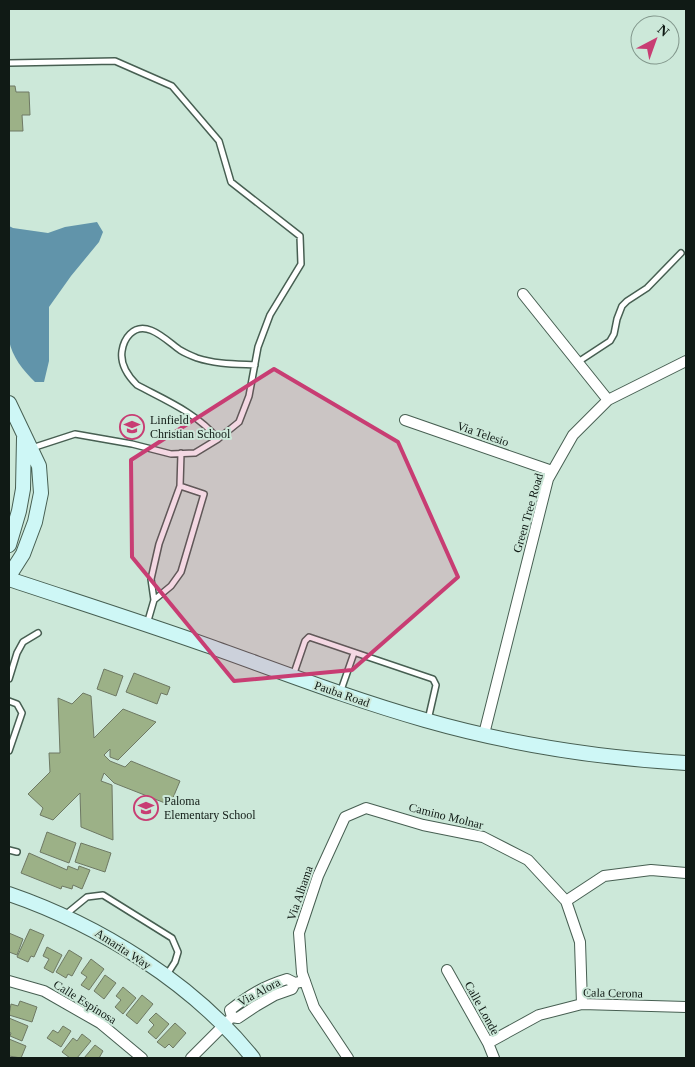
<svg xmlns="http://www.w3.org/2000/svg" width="695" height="1067" font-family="Georgia,serif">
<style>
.water{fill:#6194aa}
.building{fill:#9cb187;stroke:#6e7964}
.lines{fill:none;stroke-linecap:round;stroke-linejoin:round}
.lane-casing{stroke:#475f52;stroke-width:8}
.street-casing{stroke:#475f52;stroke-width:12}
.secondary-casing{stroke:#475f52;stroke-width:16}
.lane{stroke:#fff;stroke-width:5}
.street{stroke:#fff;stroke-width:10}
.secondary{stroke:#cef7f6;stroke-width:14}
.marked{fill:#c83d73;fill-opacity:0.2;stroke:#c83d73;stroke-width:4;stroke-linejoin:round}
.labels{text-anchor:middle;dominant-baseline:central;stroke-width:4;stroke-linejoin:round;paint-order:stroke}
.poi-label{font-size:12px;fill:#101a15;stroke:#cce8d9;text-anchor:start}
.street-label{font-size:12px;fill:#101a15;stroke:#cce8d9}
</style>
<rect width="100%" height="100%" fill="#cce8d9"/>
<path class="water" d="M97 222 103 232 99 242 71 276 49 307V361L44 382H35C23 370 12 357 9 340V226L13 228 48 233 65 227Z"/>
<path class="building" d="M9 86H15L16 92H29L30 115H22L23 131H9Z
M104 669 123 676 116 696 97 689Z
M134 673 170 687 167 695 161 693 157 704 126 692Z
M83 693 91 696 94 738 123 709 156 722 118 760 110 757V749L104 755 110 761 125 767 131 761 180 781 170 805 114 783 104 773 101 781 112 785 113 840 81 827 80 793 53 820 40 815 43 808 28 794 50 772 49 753H60L58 698 72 704Z
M47 832 76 843 69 863 40 852Z
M81 843 111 853 105 872 75 862Z
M29 853 67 870 68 866 78 870 79 866 90 870 82 889 73 885 72 889 62 886 61 889 21 873Z
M30 929 44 935 34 957 31 956 28 962 17 957Z
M9 933 23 939 17 955 9 952Z
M47 947 62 955 53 973 44 968 49 959 43 956Z
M69 950 82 958 72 976 68 974 66 978 56 972Z
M91 959 104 969 89 990 81 985 87 977 81 973Z
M105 975 116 983 104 999 94 991Z
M123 987 136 998 123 1014 115 1007 121 1000 116 996Z
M142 995 153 1004 137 1024 126 1015Z
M20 1001 37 1007 32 1022 9 1015 11 1004 18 1006Z
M156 1013 169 1024 156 1039 148 1032 154 1025 149 1020Z
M9 1018 28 1026 22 1041 10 1036 11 1033 9 1032Z
M175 1023 186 1033 173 1048 169 1044 165 1048 157 1042Z
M63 1026 71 1031 61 1047 47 1038 53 1030 58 1033Z
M82 1034 91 1041 77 1058H70L62 1052 73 1038 77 1041Z
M9 1039 26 1046 21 1058 9 1056Z
M95 1045 103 1051 99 1058H84Z"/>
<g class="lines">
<defs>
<path id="lane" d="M9 63 115 61 172 86 219 141 231 182 300 236 301 264 270 315 258 347 249 396 239 422 218 439 195 453 171 454 132 444 75 434 32 448
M578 362 610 341 614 334 617 319 622 306 627 301 647 288 681 253
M218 439C197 413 165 400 137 385 128 376 120 364 122 351 123 344 125 339 130 334 146 318 167 341 180 350 185 353 192 356 197 358 215 364 236 364 255 365
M154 600 171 586 181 572 204 494 180 486
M147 624 154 600 151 579 159 544 180 486 181 453
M293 676 305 641 309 637 433 679 436 685 428 720
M9 679 17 653 23 642 38 633
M340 693 354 653
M9 701 17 704 22 713 9 751
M9 850 17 852
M65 915 87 897 103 895 172 938 178 952 175 962 166 976"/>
<path id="street" d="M523 294 608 400
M405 420 552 471
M484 734 548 479 573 435 608 400 686 361
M566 901 604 876 651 870 686 873
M447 970 488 1043 494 1058
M9 981 44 991 100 1023 142 1058
M232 1017 230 1010C249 995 264 986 287 979L295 983 305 981
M232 1017 238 1018 256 1006 275 995 292 989 295 983
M488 1043 539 1015 582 1004 686 1007
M191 1058 228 1021
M348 1058 314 1007 302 973 299 933 318 876 345 817 366 808 423 825 483 837 528 860 566 901 580 942 582 1004"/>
<path id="secondary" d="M9 403 39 466 41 493 35 522 23 554 9 576
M9 545 19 511 23 489 24 438
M9 579C75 601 141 622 206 645 279 671 351 699 425 720 509 744 599 758 686 763
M9 894C99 925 193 983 253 1058"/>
</defs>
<use href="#lane" class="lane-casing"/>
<use href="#street" class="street-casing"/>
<use href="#secondary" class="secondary-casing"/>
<use href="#lane" class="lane"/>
<use href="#street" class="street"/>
<use href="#secondary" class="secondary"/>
</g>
<path class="marked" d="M274 369 398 442 458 577 352 670 234 681 132 557 131 460Z"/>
<defs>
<symbol id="school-ring" viewBox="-11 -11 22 22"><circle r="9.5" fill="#cce8d9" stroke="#c83d73" stroke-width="1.5"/><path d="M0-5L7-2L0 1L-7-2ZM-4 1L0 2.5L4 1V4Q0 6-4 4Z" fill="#c83d73"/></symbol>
</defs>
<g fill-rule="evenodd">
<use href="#school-ring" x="118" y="413" width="28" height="28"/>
<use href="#school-ring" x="132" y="794" width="28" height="28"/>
</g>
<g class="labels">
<g class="poi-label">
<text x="150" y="420">Linfield<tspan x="150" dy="14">Christian School</tspan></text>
<text x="164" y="801">Paloma<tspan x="164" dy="14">Elementary School</tspan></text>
</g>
<g class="street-label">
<text transform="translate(483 434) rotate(19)">Via Telesio</text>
<text transform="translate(528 513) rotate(-74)">Green Tree Road</text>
<text transform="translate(342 694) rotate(19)">Pauba Road</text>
<text transform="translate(446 816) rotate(14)">Camino Molnar</text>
<text transform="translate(300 893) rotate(-71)">Via Alhama</text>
<text transform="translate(123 949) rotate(33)">Amarita Way</text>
<text transform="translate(259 992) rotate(-28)">Via Alora</text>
<text transform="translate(613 993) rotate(1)">Cala Cerona</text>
<text transform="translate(85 1002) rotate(32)">Calle Espinosa</text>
<text transform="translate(482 1008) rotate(61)">Calle Londe</text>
</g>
</g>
<rect width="695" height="1067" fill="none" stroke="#101a15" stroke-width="20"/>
<g transform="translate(655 40) rotate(41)"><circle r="24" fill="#cce8d9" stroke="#81968b"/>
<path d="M0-4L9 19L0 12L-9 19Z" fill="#c83d73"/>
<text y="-8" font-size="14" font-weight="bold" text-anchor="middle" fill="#101a15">N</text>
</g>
</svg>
